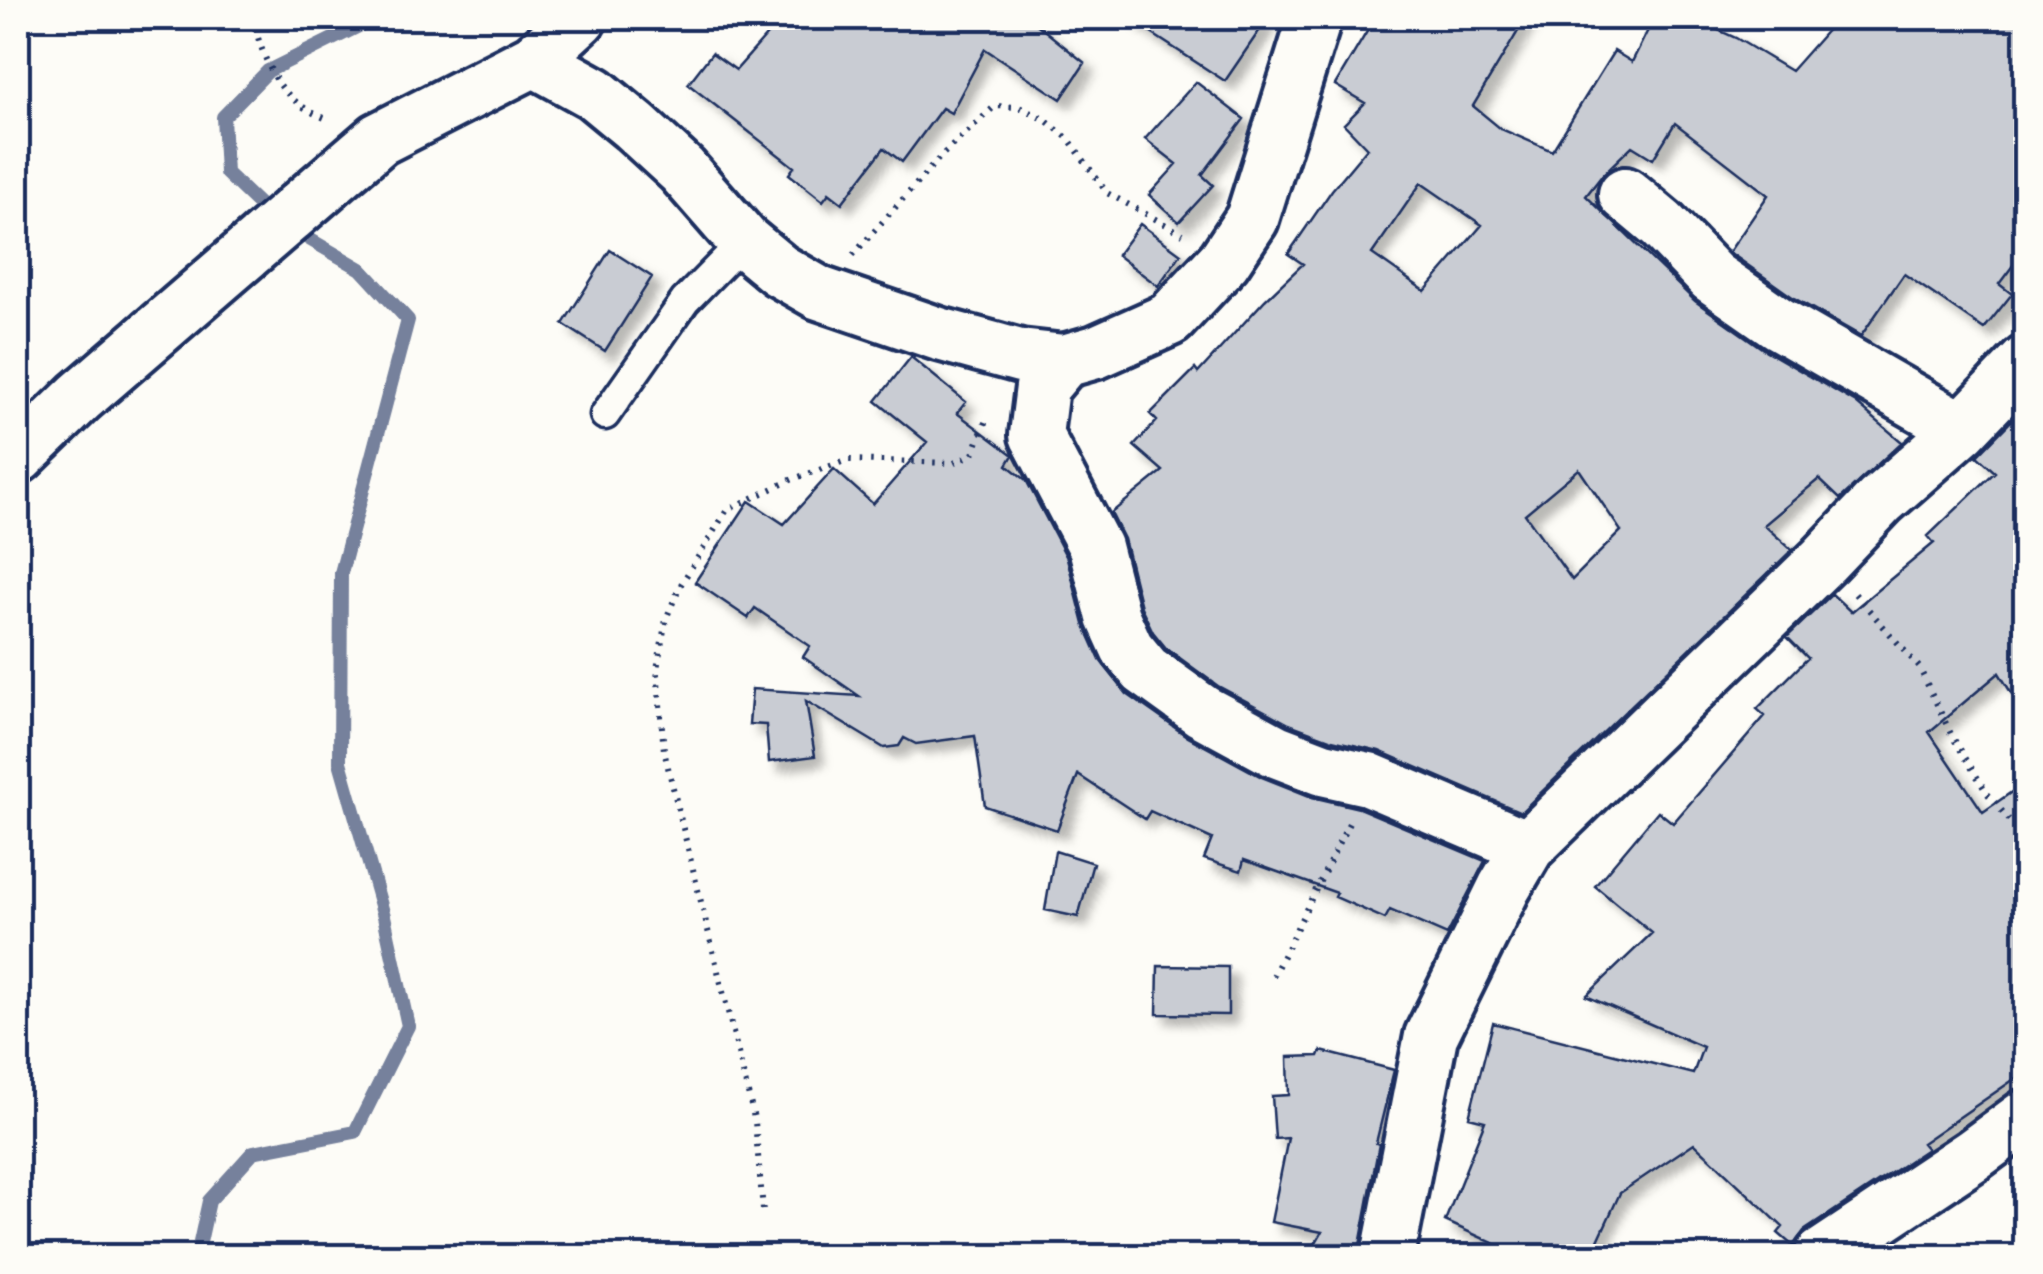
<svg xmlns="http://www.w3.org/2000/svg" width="2043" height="1274" font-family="Sriracha,sans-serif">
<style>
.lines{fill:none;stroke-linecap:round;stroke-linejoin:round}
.stream{stroke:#76819c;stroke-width:14}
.building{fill:#c9ccd3;stroke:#1b2f5e;stroke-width:2.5;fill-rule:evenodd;filter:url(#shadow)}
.service-casing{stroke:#1b2f5e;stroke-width:35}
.minor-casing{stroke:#1b2f5e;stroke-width:60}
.path{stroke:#1b2f5e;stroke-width:6;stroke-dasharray:2.5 8;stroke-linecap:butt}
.service{stroke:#fdfcf7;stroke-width:28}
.minor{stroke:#fdfcf7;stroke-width:52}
</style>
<defs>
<filter id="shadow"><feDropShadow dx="9" dy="9" stdDeviation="5" flood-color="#0004"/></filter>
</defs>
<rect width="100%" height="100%" fill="#fdfcf7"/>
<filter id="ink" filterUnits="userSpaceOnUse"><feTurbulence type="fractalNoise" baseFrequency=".01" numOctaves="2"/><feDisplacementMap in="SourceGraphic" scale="20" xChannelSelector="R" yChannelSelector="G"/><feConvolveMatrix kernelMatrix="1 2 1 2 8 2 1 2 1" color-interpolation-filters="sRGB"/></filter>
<g filter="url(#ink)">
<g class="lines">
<path class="stream" d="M272 217 226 173 223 117 268 71 375 18
M197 1256 209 1201 253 1152 355 1132 408 1026 384 916 340 762 341 573 408 320 361 269 290 228"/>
</g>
<path class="building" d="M782 18H1029L1085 63 1061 99 985 49 951 113 942 108 902 162 884 148 842 203 829 193 823 201 789 174 794 167 688 84 712 53 736 70Z
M1128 18H1268L1225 81Z
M1375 18H1526L1473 106 1501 129 1552 151 1614 51 1632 62 1654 18H1692L1736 38 1791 71 1838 18H2026V248L1999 284 2012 294 1984 329 1904 274 1861 336 1794 298 1729 252 1768 195 1675 123 1653 159 1632 146 1603 174 1586 196 1695 301 1763 349 1856 403 1902 442 1840 499 1819 479 1764 525 1792 550 1521 812 1379 751 1332 740 1289 724 1218 686 1166 648 1153 632 1141 607 1124 539 1111 513 1163 471 1134 446 1157 421 1150 414 1195 369 1198 373 1265 300 1303 264 1288 254 1332 190 1367 148 1344 124 1365 103 1335 85ZM1421 183 1482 225 1425 291 1372 254ZM1579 469 1621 531 1572 580 1525 514Z
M1196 82 1244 119 1202 175 1213 185 1179 222 1149 195 1177 164 1145 139Z
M1140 224 1181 254 1158 286 1117 255Z
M610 250 652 277 605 351 563 324Z
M911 357 966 402 957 413 1013 455 1007 465 1026 480 1067 558 1084 624 1100 660 1127 694 1188 737 1262 777 1312 797 1359 808 1485 861 1447 935 1390 910 1385 919 1335 897 1337 893 1244 860 1241 871 1204 859 1212 839 1150 811 1145 819 1078 775 1057 830 985 806 975 736 916 744 904 738 899 746 884 748 806 701 815 756 769 762 766 725 749 724 752 689 859 696 803 657 810 646 755 608 748 618 695 582 749 501 784 524 834 469 873 504 927 442 876 401Z
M2026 406V717L1999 673 1929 732 1983 812 2026 782V1071L1922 1143 1927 1149 1804 1231 1793 1246 1778 1233 1783 1227 1694 1143 1620 1193 1591 1256H1521L1445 1221 1485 1121 1469 1117 1493 1023 1693 1074 1703 1047 1586 996 1652 933 1595 886 1658 811 1673 823 1765 716 1757 709 1808 658 1787 637 1832 594 1851 612 1934 543 1928 536 1995 472 1977 456Z
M1055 851 1093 863 1078 917 1045 910Z
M1158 966 1228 967V1015L1157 1014Z
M1321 1051 1394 1070 1376 1143 1379 1144 1358 1256H1308L1322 1232 1271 1222 1288 1138 1275 1139 1272 1096 1289 1095 1288 1057 1319 1056Z"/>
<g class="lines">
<defs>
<path id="service" d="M605 415 685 301 744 241"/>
<path id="minor" d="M534 60 594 93 634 126 682 170 744 241 779 270 819 293 939 334 1020 356 1064 361 1096 352 1170 319 1224 261 1252 219 1315 18
M1625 194 1662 225 1712 277 1778 323 1962 429
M1064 361 1042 387 1036 435 1095 547 1113 617 1127 648 1145 670 1202 711 1276 751 1323 769 1368 779 1528 847
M18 457 80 397 379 139 534 60 580 18
M1388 1256 1431 1036 1504 888 1528 847 1824 560 1880 501 1962 429 2026 362
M1821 1256 1973 1155 2026 1116"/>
</defs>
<use href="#service" class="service-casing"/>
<use href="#minor" class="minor-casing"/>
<path class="path" d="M252 18C266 65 277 100 327 119
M853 255 942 155 995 106 1019 107 1044 119 1069 139 1107 193 1183 234
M1855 594 1919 667 1952 736 1987 793 2026 840
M1273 976 1350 821
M763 1210 755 1122 664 751 657 669 666 619 680 586 727 510 793 479 848 460 954 463 973 454 986 420"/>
<use href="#service" class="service"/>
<use href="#minor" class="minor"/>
</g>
</g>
<rect width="2043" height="1274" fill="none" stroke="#fdfcf7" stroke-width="60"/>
<rect x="30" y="30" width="1983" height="1214" fill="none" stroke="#1b2f5e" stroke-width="4" filter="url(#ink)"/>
</svg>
